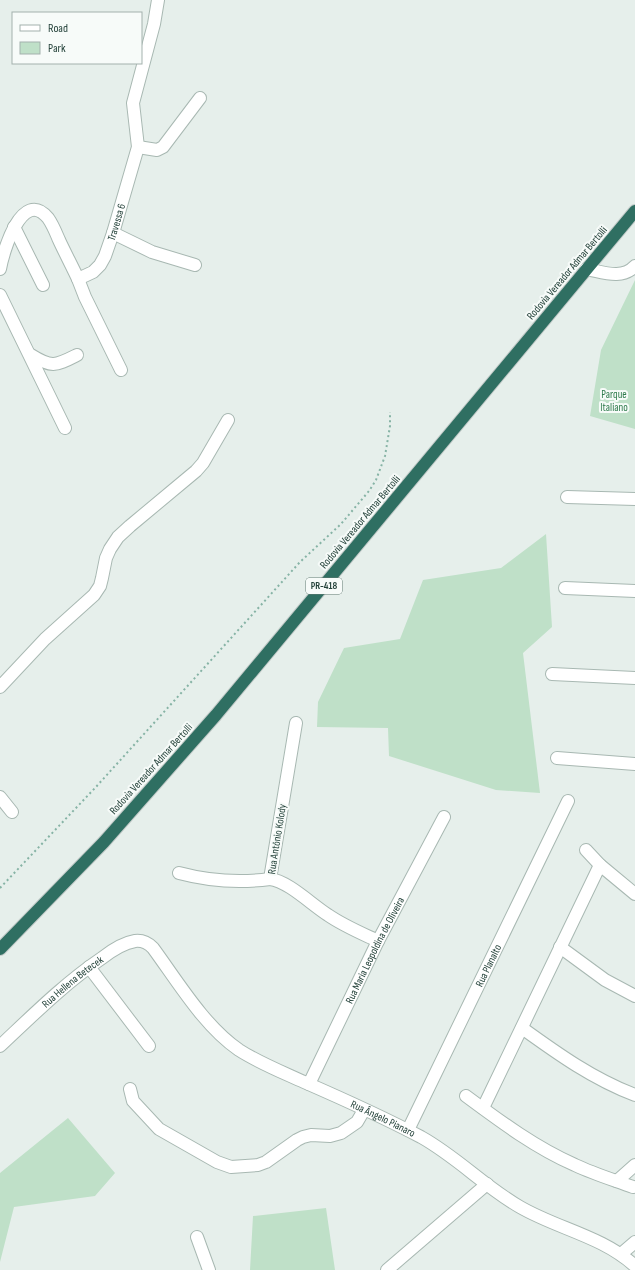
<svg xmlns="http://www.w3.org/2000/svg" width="635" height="1270" font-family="'Sofia Sans Condensed',sans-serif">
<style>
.green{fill:#bfe0c8}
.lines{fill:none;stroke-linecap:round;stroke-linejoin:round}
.minor-casing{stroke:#a8b8b2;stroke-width:14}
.highway-casing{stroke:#c2cac8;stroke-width:14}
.path{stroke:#86b3a5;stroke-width:2;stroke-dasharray:2 3;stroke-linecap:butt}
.minor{stroke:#fff;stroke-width:12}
.highway{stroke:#2f6f62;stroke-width:12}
.labels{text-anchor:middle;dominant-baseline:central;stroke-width:4;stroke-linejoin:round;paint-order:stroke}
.shield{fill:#f7fbf9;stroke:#637a73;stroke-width:1}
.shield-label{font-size:10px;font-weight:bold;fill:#24423a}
.street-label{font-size:11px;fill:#24423a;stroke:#f7fbf9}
.park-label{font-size:11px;fill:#2d7a4b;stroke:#f7fbf9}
</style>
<rect width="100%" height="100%" fill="#e6efeb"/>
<path class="green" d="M635 280V429L590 416 601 350Z
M546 534 552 627 523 653 540 793 496 790 389 756 388 728 317 727 318 702 344 648 400 639 423 580 501 568Z
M68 1118 115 1173 95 1196 14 1207 0 1262V1173Z
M326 1208 335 1270H250L253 1216Z"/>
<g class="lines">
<defs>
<g id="minor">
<path d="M138 147 157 150 163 147 200 98"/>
<path d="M14 227 43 285"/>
<path d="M113 233 152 252 195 265"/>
<path id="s1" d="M0 269C3 252 22 187 48 218 53 225 56 233 59 240 65 253 72 266 78 279L93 272 100 265 105 256 113 233 138 147 133 103 154 24 158 0"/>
<path d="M586 269C603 272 622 280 635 266"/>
<path d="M78 279 85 297 121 370"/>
<path d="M0 295 65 428"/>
<path d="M31 355C52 368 55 366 77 355"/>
<path d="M567 497 635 499"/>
<path d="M565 588 635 591"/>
<path d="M552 674 635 678"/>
<path d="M0 687 45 639 94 595 100 586 102 578 106 558 110 549 118 537 130 526 196 471 203 463 228 420"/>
<path d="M296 723 270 879C288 881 312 905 328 915 344 926 361 933 378 941"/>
<path d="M557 758 635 764"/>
<path d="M0 797 12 812"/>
<path d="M586 850 600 865 635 894"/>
<path d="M179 873C209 881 240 883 270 879"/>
<path d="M560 947 605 980 635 996"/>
<path d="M89 967 149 1046"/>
<path d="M522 1028C558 1054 593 1079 635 1095"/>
<path id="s2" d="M0 1046C33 1015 65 983 102 958 111 951 123 943 135 941 143 940 148 943 153 948 178 982 204 1026 239 1050 259 1063 282 1072 304 1082 343 1099 383 1117 421 1137 457 1157 485 1187 520 1207 558 1229 602 1236 635 1266"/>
<path id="s3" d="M309 1084 378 941 444 817"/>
<path d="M130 1089 133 1101 159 1129 217 1162 231 1167 258 1165 266 1162 297 1140 303 1137 311 1135 330 1136 341 1133 357 1122 364 1110"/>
<path d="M466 1096C501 1122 536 1148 575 1165 594 1174 614 1180 633 1187"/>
<path d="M483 1108 600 865"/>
<path id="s4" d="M408 1130 568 801"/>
<path d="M617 1181 635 1165"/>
<path d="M197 1237 209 1270"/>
<path d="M621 1254 635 1242"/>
<path d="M387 1270 487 1184"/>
</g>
<path id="highway" d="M0 949 104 842 216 715 635 211"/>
</defs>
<use href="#minor" class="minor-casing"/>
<use href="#highway" class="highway-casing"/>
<path class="path" d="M0 888 95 788 300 562 341 524 369 491 376 480 385 456 390 426V412"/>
<use href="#minor" class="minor"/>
<use href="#highway" class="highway"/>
</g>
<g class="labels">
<rect class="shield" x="306" y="578" width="36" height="16" rx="3"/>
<g class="shield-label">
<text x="324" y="586">PR-418</text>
</g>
<g class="street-label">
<text stroke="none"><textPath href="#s1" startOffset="229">Travessa 6</textPath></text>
<text transform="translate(567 273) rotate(-50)">Rodovia Vereador Admar Bertolli</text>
<text transform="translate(360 522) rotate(-50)">Rodovia Vereador Admar Bertolli</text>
<text transform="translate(151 769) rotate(-48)">Rodovia Vereador Admar Bertolli</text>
<text transform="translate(277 839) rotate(-81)">Rua Antônio Kolody</text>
<text stroke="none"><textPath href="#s3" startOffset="149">Rua Maria Leopoldina de Oliveira</textPath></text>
<text stroke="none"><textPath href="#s4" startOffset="183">Rua Planalto</textPath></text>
<text stroke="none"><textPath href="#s2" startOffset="97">Rua Hellena Betecek</textPath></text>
<text stroke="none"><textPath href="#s2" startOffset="486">Rua Ângelo Pianaro</textPath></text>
</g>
<g class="park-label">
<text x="614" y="394">Parque<tspan x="614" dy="13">Italiano</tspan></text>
</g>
</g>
<rect x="12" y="12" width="130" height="52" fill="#f7fbf9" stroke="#a3b1ad"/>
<rect x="20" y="25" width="20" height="6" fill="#ffffff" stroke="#a3b1ad"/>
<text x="48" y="32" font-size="12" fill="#24423a">Road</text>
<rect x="20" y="42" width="20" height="12" fill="#bfe0c8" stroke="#a3b1ad"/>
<text x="48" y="52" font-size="12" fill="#24423a">Park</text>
</svg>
